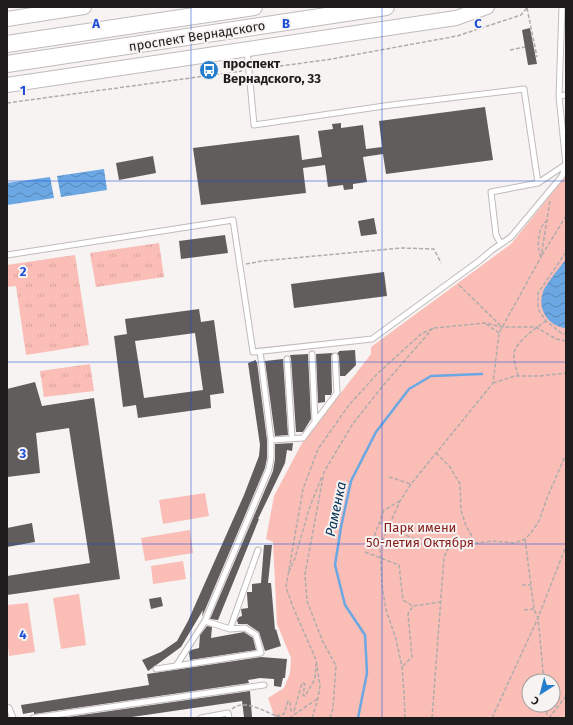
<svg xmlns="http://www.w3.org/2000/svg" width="573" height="725" font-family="'Fira Sans',sans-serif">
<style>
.grass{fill:url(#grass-tufts)}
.park{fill:#fabeb6;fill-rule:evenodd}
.water{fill:url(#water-waves)}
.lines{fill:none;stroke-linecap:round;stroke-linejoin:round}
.stream{stroke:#6aa7e3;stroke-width:2.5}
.building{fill:#615d5c;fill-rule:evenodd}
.lane-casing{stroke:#c0bcbb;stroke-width:7}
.secondary-casing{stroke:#c0bcbb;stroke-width:16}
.primary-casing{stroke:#c0bcbb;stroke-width:18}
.path{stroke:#afacab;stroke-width:1.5;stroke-dasharray:4 2;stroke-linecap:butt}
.lane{stroke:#fff;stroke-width:5}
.secondary{stroke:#fff;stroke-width:14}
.primary{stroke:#fff;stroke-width:16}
.grid{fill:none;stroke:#1d4ed8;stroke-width:1;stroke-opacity:0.55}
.labels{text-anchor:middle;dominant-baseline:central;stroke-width:4;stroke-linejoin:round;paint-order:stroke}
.street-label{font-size:13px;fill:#1e1c1c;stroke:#f7f3f2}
.poi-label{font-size:13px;font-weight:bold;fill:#1e1c1c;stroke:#f7f3f2;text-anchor:start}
.park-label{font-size:13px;fill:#87201d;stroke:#f7f3f2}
.water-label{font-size:14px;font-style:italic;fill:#002f56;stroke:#f7f3f2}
.grid-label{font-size:13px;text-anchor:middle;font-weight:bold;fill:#1d4ed8;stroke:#f7f3f2;stroke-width:4;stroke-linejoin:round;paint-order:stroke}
</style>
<defs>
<pattern id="grass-tufts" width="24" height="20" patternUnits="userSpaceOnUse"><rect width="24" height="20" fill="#fabeb6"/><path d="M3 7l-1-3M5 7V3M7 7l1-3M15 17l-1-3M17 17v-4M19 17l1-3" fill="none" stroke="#d6a39c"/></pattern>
<pattern id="water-waves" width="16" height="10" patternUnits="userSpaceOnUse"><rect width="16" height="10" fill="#6aa7e3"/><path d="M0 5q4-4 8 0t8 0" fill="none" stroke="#5787b7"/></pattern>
</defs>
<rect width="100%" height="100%" fill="#f7f3f2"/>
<path class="grass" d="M159 243 164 277 96 287 90 253Z
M75 255 89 345 26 355 16 286 7 287V265Z
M90 364 94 391 44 397 40 371Z"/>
<path class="park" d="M566 176V718H275L268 698 284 688 290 673 291 658 277 624 273 542 266 539 274 496 302 443 371 354V347L511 244ZM529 681H553V705H529Z
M205 493 209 516 163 524 159 500Z
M190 530 193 553 145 561 141 538Z
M183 561 186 579 153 584 151 566Z
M79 594 86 645 61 649 53 598Z
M28 603 35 652 9 656 7 638V605Z"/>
<path class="water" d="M104 169 107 190 61 197 57 176Z
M50 177 54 198 7 205V183Z
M566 259V328C548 326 537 309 543 292 545 285 561 266 566 259Z"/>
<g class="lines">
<path class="stream" d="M358 718 367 673 365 635 345 605 335 565 341 527 351 481 376 432 409 389 431 376 482 374"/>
</g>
<path class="building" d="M530 28 537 64 528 65 522 30Z
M485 107 493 160 386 174 383 154 363 157 367 182 353 184V189L344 190 343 185 328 187 325 165 303 168 306 193 201 205 193 148 299 135 302 160 322 157 318 131 333 129 332 124 341 123V128L363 125 366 149 382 147 379 121Z
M153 156 156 173 119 180 116 163Z
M374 218 377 234 361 236 358 221Z
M225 235 228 253 181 259 179 241Z
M384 272 387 296 294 308 291 284Z
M199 309 201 322 214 320 224 393 210 395 211 408 138 418 136 405 123 407 114 336 127 334 125 319ZM195 333 203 390 144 398 135 341Z
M355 350 356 365 345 376H340L339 356 337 353 339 352V351Z
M333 353 331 356 332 392 331 395H325V402L318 403 316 354Z
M308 354 311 419 303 432H296L291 359 290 355Z
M283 359 288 435 275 436 265 361Z
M256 360V362H257L267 440V458L265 468 202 617 203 610 181 647 148 671 142 660 161 652 177 641 188 621 244 495 259 456 260 445 248 363Z
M35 382 42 406 94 398 120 579 7 595V576L90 563 69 428 36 433 40 473 7 477V389Z
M293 443 292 451 287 450 285 463 258 519H259L218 620 210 619 273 471 275 459V444Z
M32 523 35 542 7 547V528Z
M264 545H272L268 583H271L275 630 276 629 281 646 265 651 259 632 247 624H238L237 620 239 617 242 616 241 609 248 608 247 594V592H252V584L261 583Z
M161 597 163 606 151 609 149 599Z
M207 626 212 627 211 638 244 632 253 638 256 650 190 660 189 652 191 650 199 648 200 635Z
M261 657 287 659 285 678H283L281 687 274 686V679L260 678 248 680 249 683 34 714V712L23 714 21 705 149 685 147 674Z
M250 691 252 717H244L242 701 125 718H61Z"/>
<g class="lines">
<defs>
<path id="lane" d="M247 50 254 125 391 105 524 89 538 183 565 165
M559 96 566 95
M501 244 496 235 491 192 538 183
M7 255 233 220 253 352 372 339 479 261 492 250 511 237 562 176 566 165 559 96 562 7
M312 354 315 421
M287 359 292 438
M271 440 303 438 337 393 335 356
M205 621 230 629 258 550
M230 629 245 628 256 635 261 653 176 666 205 621 269 469 271 458V440L260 351
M156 669 176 666
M7 707 9 708 13 718
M33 718 264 685
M201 718 228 713 229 718"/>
<path id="secondary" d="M7 19 84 7
M7 85 456 18 487 7"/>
<path id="primary" d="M7 44 254 7
M7 64 386 7"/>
</defs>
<use href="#lane" class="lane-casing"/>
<use href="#secondary" class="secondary-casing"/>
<use href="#primary" class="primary-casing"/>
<path class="path" d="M527 8 537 57
M510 50 525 47
M256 69 326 60 457 36 521 15 527 8
M7 103 242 71
M566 252 538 293V309L546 321 561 333 566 334
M542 255 566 216
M541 257C536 249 538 225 547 221
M246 264 262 261 401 248 434 249 441 263
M459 285 501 326
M486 324 499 333
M518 376C517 370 513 361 514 354 515 342 537 327 546 321
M493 383 515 376H539L566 373
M436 453 450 467 460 484 461 510 466 526 476 543
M389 477 411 484
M379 522 412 538 439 541 455 546
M525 539 534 609 538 618 544 681
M380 546 374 537 384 510 400 501
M365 552 399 565 403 600 413 606 440 602
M289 572 295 558 309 509 322 476
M522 585H531
M524 610 534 609
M403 666 412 657 408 614 413 606
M546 705 547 718
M232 709C247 697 268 715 283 718
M276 716 284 714 288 701 290 702 291 711H294L302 683 305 684 303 695 305 696 315 679 316 664
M289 718 317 699
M312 718 318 698 320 686 316 660 293 607 286 587 303 489 318 449 349 405 377 374 421 334 434 328 485 323 502 327H536L556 339 566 341
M330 718 333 708 336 666 322 640 307 601 305 574 324 472 352 425 381 388 433 328
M405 718 404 692 402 667 396 639 386 610 382 585 380 546 400 501 411 484 493 383 499 333 541 257 550 201
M432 718 444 557 448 549 455 546 492 541 515 543 525 539 531 533 539 521 547 498 566 454
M492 718 538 618 566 546
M549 718 566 696"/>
<use href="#lane" class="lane"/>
<use href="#secondary" class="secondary"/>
<use href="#primary" class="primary"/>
</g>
<path class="grid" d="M191 7V718M382 7V718M7 181H566M7 362H566M7 544H566"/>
<defs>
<symbol id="bus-disc" viewBox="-11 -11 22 22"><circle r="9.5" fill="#247ecb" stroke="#f7f3f2"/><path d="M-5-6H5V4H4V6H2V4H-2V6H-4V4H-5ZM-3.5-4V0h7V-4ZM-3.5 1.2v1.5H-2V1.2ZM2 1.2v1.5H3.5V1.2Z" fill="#fff"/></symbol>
</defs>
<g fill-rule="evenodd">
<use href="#bus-disc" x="198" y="59" width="22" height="22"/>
</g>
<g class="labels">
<g class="street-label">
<text transform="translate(197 36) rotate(-9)">проспект Вернадского</text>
</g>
<g class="poi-label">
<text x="223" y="63">проспект<tspan x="223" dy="15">Вернадского, 33</tspan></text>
</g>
<g class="park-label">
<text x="420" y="527">Парк имени<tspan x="420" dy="15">50-летия Октября</tspan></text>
</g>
<g class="water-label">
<text transform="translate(336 509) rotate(-78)">Раменка</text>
</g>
</g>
<g class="grid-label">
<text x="96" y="28">A</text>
<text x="286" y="28">B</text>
<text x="478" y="28">C</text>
<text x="23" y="95">1</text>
<text x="23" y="276">2</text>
<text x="23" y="458">3</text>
<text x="23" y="639">4</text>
</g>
<rect width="573" height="725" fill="none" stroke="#1e1c1c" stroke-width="16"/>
<g transform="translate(541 693) rotate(216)"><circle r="19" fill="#f7f3f2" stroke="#a09d9c"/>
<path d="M0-3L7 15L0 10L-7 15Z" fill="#247ecb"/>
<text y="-6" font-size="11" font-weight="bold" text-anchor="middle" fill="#1e1c1c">С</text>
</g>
</svg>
